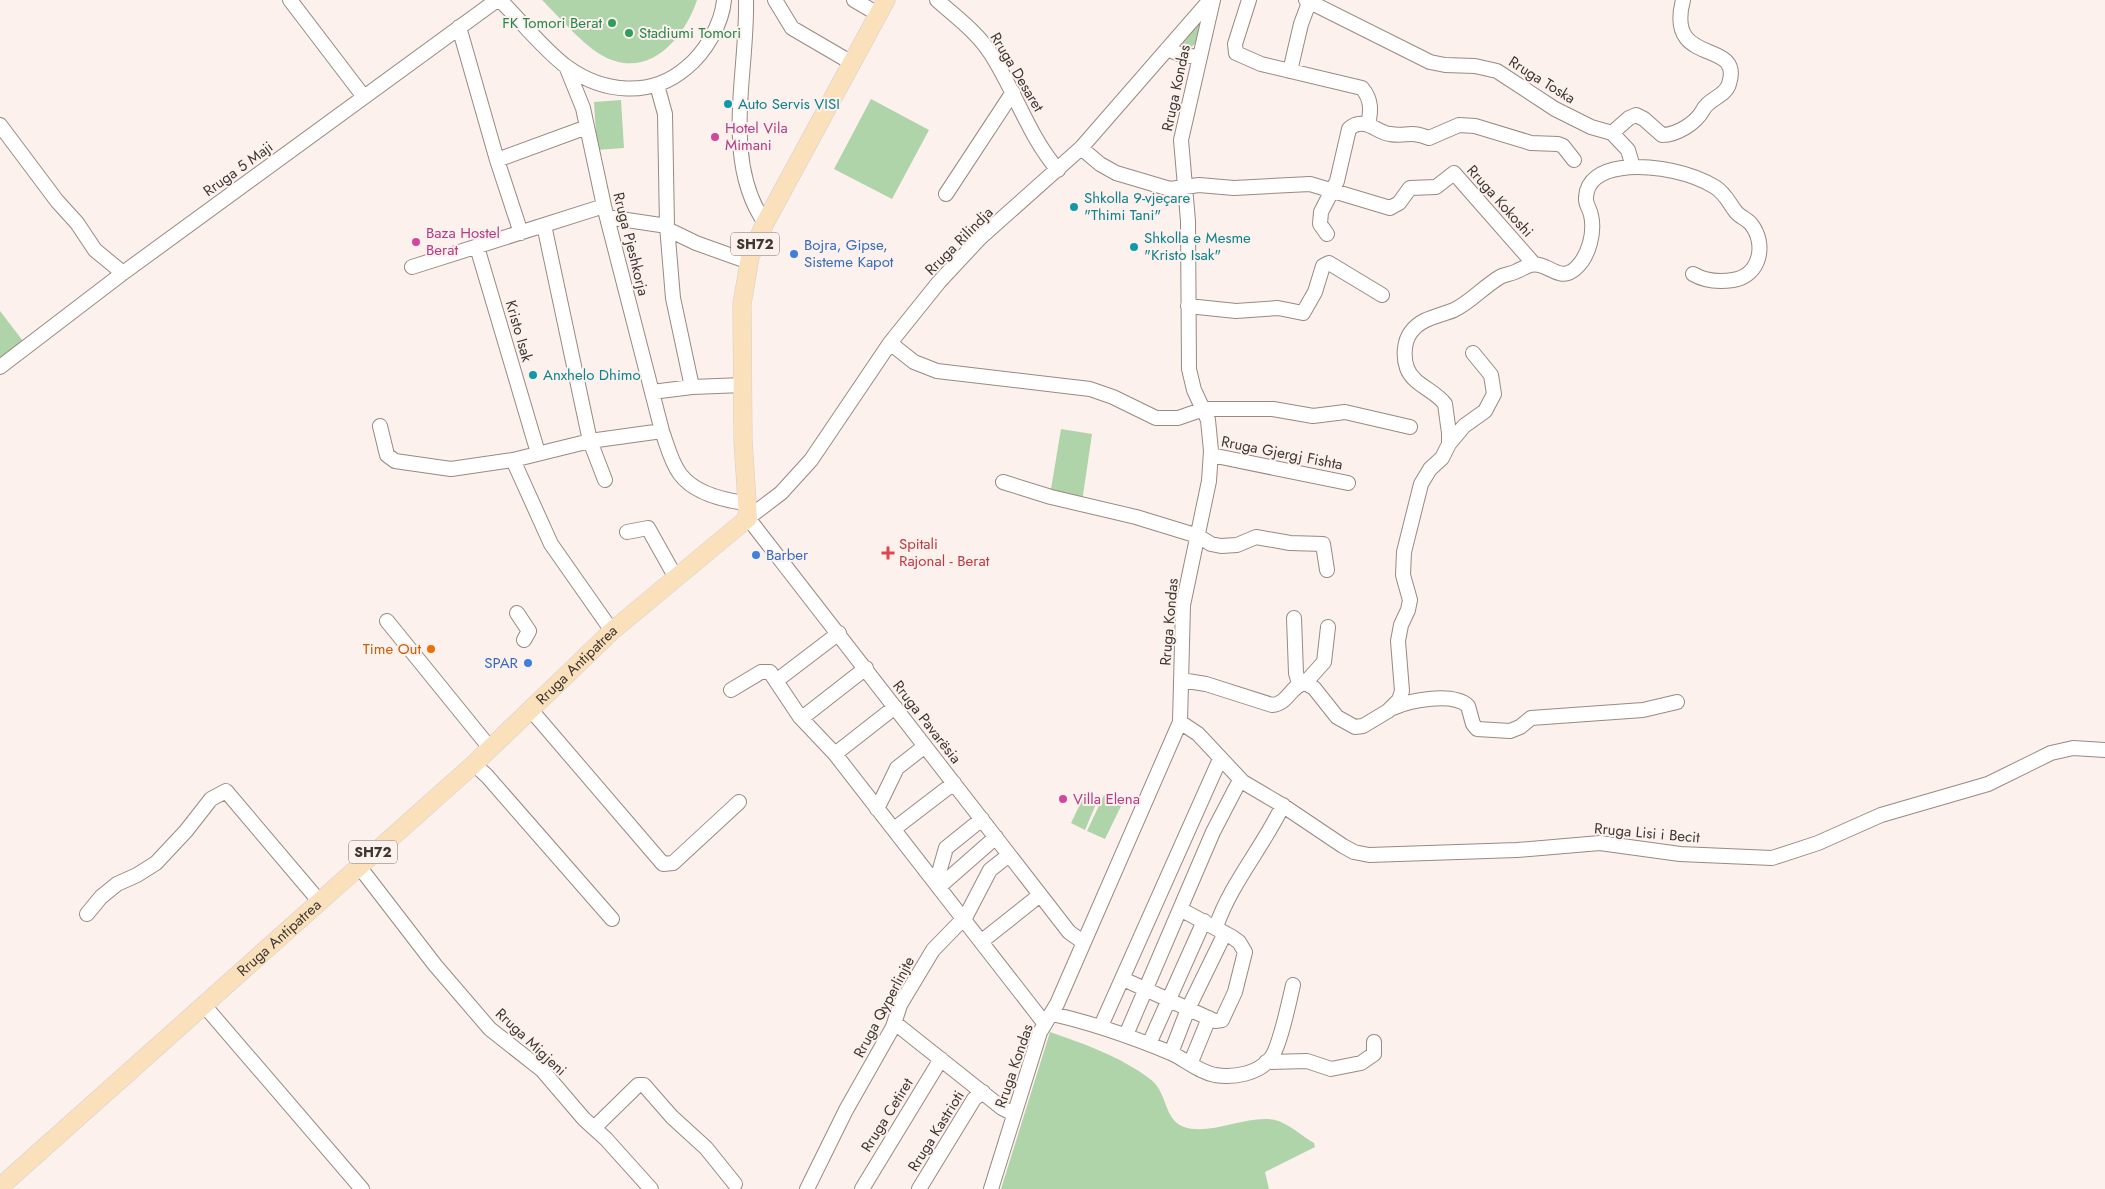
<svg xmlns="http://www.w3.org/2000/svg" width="2105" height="1189" font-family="Jost,sans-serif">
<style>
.green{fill:#afd4a9}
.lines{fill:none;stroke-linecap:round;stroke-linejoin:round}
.minor-casing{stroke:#998982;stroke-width:16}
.major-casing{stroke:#d1cfce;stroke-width:19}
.minor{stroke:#fff;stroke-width:14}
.major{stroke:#fbe0bc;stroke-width:18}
.leisure-dot{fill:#2e9e5b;stroke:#fcf1ed;stroke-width:2}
.culture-dot{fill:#0f9aa8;stroke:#fcf1ed;stroke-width:2}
.hotel-dot{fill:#d1479c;stroke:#fcf1ed;stroke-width:2}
.shop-dot{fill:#3f7fe0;stroke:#fcf1ed;stroke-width:2}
.health-dot{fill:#e0444e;stroke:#fcf1ed;stroke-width:2}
.food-dot{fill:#e8710a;stroke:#fcf1ed;stroke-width:2}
.labels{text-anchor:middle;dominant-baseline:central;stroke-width:4;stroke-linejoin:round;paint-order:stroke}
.shield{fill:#fcf1ed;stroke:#776f6c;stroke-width:1}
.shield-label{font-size:14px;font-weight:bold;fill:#3e3734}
.leisure-label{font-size:15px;fill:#27864d;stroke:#fcf1ed;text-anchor:end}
.street-label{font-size:15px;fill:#3e3734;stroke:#fcf1ed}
.culture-label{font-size:15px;fill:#0d838f;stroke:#fcf1ed;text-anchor:start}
.hotel-label{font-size:15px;fill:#b23c85;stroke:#fcf1ed;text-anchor:start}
.shop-label{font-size:15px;fill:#366cbe;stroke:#fcf1ed;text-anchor:start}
.health-label{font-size:15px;fill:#be3a42;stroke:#fcf1ed;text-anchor:start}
.food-label{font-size:15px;fill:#c56008;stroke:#fcf1ed;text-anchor:end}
</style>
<rect width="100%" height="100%" fill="#fcf1ed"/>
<path class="green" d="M542 0H697C683 42 645 83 598 53 580 41 558 16 542 0Z
M1199 23 1200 25 1197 42 1187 51 1182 49V41Z
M871 99 929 130 892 199 834 169Z
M621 100 624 148 597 150 594 102Z
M0 311 23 341 0 360Z
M1061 429 1092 434 1082 502 1050 495Z
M1104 795 1122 804 1105 839 1087 831Z
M1083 798 1096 804 1085 830 1071 823Z
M1050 1032C1084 1044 1120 1056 1150 1079 1168 1092 1163 1119 1184 1127 1210 1136 1249 1114 1275 1120 1288 1123 1302 1136 1314 1143L1315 1147 1265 1172 1269 1189H1001Z"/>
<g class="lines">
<defs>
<path id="minor" d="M290 0 364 97
M500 0C519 19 546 52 567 67 603 93 651 98 686 68 705 53 722 24 724 0
M746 0C748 71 721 160 765 223
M775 0 792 28 852 63
M854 0 878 14
M937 0C956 17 977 32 991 54 1015 91 1029 137 1058 170
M1249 0 1235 44 1236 53 1261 64 1362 88C1372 100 1371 111 1368 125
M1306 0 1430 62 1445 65 1475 66 1497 71 1555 109 1591 127 1612 133 1628 150 1633 167
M459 27 497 160 587 127
M1167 49 1182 55 1198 57
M566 66 583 108 604 206 662 431C667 445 671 462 680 474 694 493 723 500 745 503
M1290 71 1301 24 1310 0
M657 85 665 114 667 226 673 298 692 387
M0 125 57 201 77 223 95 250 123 273
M1612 133 1629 118 1636 115 1644 119 1662 135C1677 135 1696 123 1703 110 1709 98 1725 97 1729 84 1744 37 1665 69 1683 0
M1081 148 1100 164 1116 173 1170 189 1199 185 1234 188 1310 184 1390 208 1399 203 1410 188 1436 187 1454 173 1534 264
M497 160 521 233
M946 194 1013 92
M607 217 667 226
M544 225 590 441 605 480
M667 229 696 243 749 262
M1327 234 1320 224 1321 212 1337 181 1349 129C1353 125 1358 123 1364 124 1373 125 1380 133 1390 134 1407 137 1409 130 1429 138L1459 125 1475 126 1531 143 1558 144 1563 146 1574 160
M477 247 538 453
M412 267 604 206
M1188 306 1236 311 1278 308 1303 313 1315 292 1323 266 1329 263 1382 295
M890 343 914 362 937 371 1090 389 1113 397 1156 418H1178L1204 409H1273L1313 416 1345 412 1410 427
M0 367 123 273 497 0
M652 392 692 387 743 385
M380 426 387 455 395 461 451 469 513 460 590 441 662 431
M1449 444 1464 426 1485 411 1494 394 1491 375 1473 353
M1211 455 1348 483
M513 460 551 544 612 631
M1003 482 1051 497 1136 517 1198 536 1211 544 1221 546 1237 545 1256 537 1290 543 1323 544 1327 570
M627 532 648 528 676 578
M517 613 529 631 524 640
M1294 618 1296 673 1298 680 1305 683 1324 662 1328 627
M387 621 490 748
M1181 680 1206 684 1272 705C1288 704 1291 685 1305 683L1314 688 1337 717 1355 727 1363 726 1388 711 1399 700 1402 691 1398 641 1401 625 1408 610 1410 600 1403 575 1404 552 1421 484 1430 469 1442 458 1449 444V433L1445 404C1435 390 1413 385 1407 368 1403 357 1404 341 1411 332 1421 318 1439 316 1454 310 1471 302 1483 287 1500 277 1505 274 1512 274 1517 271 1522 269 1526 266 1531 265 1548 261 1559 284 1576 268 1589 256 1595 232 1591 215 1590 209 1585 204 1586 197 1588 161 1648 165 1673 171 1687 174 1702 179 1715 187 1725 193 1729 203 1736 212 1740 217 1747 219 1751 224 1767 244 1760 276 1733 280 1720 282 1705 281 1693 274
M776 681 839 633
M731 690 761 672H770L800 717 835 754 1045 1024
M1393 708C1410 700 1453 692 1468 706L1473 724 1477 729 1510 731 1520 727 1531 718 1643 710 1677 702
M531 710 663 864 673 863 739 802
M802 718 866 668
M1180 722 1198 734 1243 782 1282 805 1343 846 1354 852 1369 855 1517 850 1600 843 1680 854 1772 858 1818 843 1881 815 1988 784 2051 753 2073 748 2105 750
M835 754 895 707
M474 764 487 776 612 919
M877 809 897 768 925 746
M894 829 954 783
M358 865 435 965 490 1029 542 1070 584 1119 606 1139 651 1189
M936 883 946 848 982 819
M939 887 996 837
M87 914 101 897 117 884 137 875 156 863 186 831 211 799 226 791 320 902
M1216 927C1231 883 1263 847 1283 805
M982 941 1040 895
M1083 942 1069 932 748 518 781 493 811 460 890 343 939 282 980 238 1081 148 1210 0
M1123 979 1215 1021 1222 1020 1235 992 1245 952 1239 942 1232 937 1180 909
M203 1004 362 1189
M1052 1014C1093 1023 1132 1037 1171 1053 1186 1060 1199 1072 1215 1075 1234 1078 1258 1074 1271 1058 1280 1046 1289 1002 1293 985
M895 1023 1002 1108 1014 1114
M1101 1026 1220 759
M1126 1035 1213 832 1240 780
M1149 1044 1204 921
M1171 1053 1188 1009 1225 933
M1191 1062 1209 1018
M1266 1062 1307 1061 1331 1069 1361 1063 1374 1054V1042
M594 1128 638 1085H644L672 1117 706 1148 735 1184
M807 1189 846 1110 893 1027 900 1005 933 950 966 916 990 870 1009 855
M862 1189 941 1059
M919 1189 974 1099 983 1092
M991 1189 1040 1032 1057 1004 1180 722 1183 605 1209 481 1211 451 1208 420 1194 390 1189 369 1188 221 1181 140 1213 0"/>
<g id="major">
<path id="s1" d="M0 1187 474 764 612 631 748 518 743 440 742 304 750 257 765 223 886 0"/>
</g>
</defs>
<use href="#minor" class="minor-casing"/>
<use href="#major" class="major-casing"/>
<use href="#minor" class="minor"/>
<use href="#major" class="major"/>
</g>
<g class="leisure-dot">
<circle cx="612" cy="23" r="5"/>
<circle cx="629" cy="33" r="5"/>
</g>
<g class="culture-dot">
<circle cx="728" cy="104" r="5"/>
<circle cx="1074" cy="207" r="5"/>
<circle cx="1134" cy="247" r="5"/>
<circle cx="533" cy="375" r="5"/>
</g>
<g class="hotel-dot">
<circle cx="715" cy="137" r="5"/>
<circle cx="416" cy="242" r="5"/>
<circle cx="1063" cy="799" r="5"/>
</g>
<g class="shop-dot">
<circle cx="794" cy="254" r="5"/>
<circle cx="756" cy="555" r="5"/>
<circle cx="528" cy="663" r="5"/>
</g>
<path class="health-dot" d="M885.5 545.5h5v5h5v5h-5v5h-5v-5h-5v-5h5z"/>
<circle class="food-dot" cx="431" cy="649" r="5"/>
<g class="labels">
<g class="shield">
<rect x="731" y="232.5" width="48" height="23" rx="4"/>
<rect x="349" y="840.5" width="48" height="23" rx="4"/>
</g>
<g class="shield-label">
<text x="755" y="244">SH72</text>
<text x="373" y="852">SH72</text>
</g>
<g class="leisure-label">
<text x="602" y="23">FK Tomori Berat</text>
<text x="639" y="33" text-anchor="start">Stadiumi Tomori</text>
</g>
<g class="street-label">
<text transform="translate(1017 72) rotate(59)">Rruga Desaret</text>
<text transform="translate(1542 80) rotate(32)">Rruga Toska</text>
<text transform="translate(1176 88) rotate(-78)">Rruga Kondas</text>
<text transform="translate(238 169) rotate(-36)">Rruga 5 Maji</text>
<text transform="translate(1500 201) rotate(48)">Rruga Kokoshi</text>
<text transform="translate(959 241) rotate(-45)">Rruga Rilindja</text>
<text transform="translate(631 244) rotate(76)">Rruga Pjeshkorja</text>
<text transform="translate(519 331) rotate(74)">Kristo Isak</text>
<text transform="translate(1282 453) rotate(11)">Rruga Gjergj Fishta</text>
<text transform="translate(1169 622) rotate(-85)">Rruga Kondas</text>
<text stroke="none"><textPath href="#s1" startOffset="778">Rruga Antipatrea</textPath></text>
<text transform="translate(927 722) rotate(52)">Rruga Pavarësia</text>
<text transform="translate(1647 833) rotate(5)">Rruga Lisi i Becit</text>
<text stroke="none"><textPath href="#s1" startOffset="374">Rruga Antipatrea</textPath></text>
<text transform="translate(884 1007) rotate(-62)">Rruga Qyperlinjte</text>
<text transform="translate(531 1042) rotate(43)">Rruga Migjeni</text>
<text transform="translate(1014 1066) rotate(-71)">Rruga Kondas</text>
<text transform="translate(887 1115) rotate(-58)">Rruga Cetiret</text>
<text transform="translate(936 1131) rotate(-58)">Rruga Kastrioti</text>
</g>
<g class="culture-label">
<text x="738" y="104">Auto Servis VISI</text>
<text x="1084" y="198">Shkolla 9-vjeçare<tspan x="1084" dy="17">"Thimi Tani"</tspan></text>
<text x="1144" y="238">Shkolla e Mesme<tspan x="1144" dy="17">"Kristo Isak"</tspan></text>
<text x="543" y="375">Anxhelo Dhimo</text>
</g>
<g class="hotel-label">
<text x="725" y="128">Hotel Vila<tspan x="725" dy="17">Mimani</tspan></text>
<text x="426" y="233">Baza Hostel<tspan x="426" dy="17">Berat</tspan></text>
<text x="1073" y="799">Villa Elena</text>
</g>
<g class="shop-label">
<text x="804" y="245">Bojra, Gipse,<tspan x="804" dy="17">Sisteme Kapot</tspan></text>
<text x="766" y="555">Barber</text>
<text x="518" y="663" text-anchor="end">SPAR</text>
</g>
<g class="health-label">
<text x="899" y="544">Spitali<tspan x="899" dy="17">Rajonal - Berat</tspan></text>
</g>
<g class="food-label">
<text x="421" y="649">Time Out</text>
</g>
</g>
</svg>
